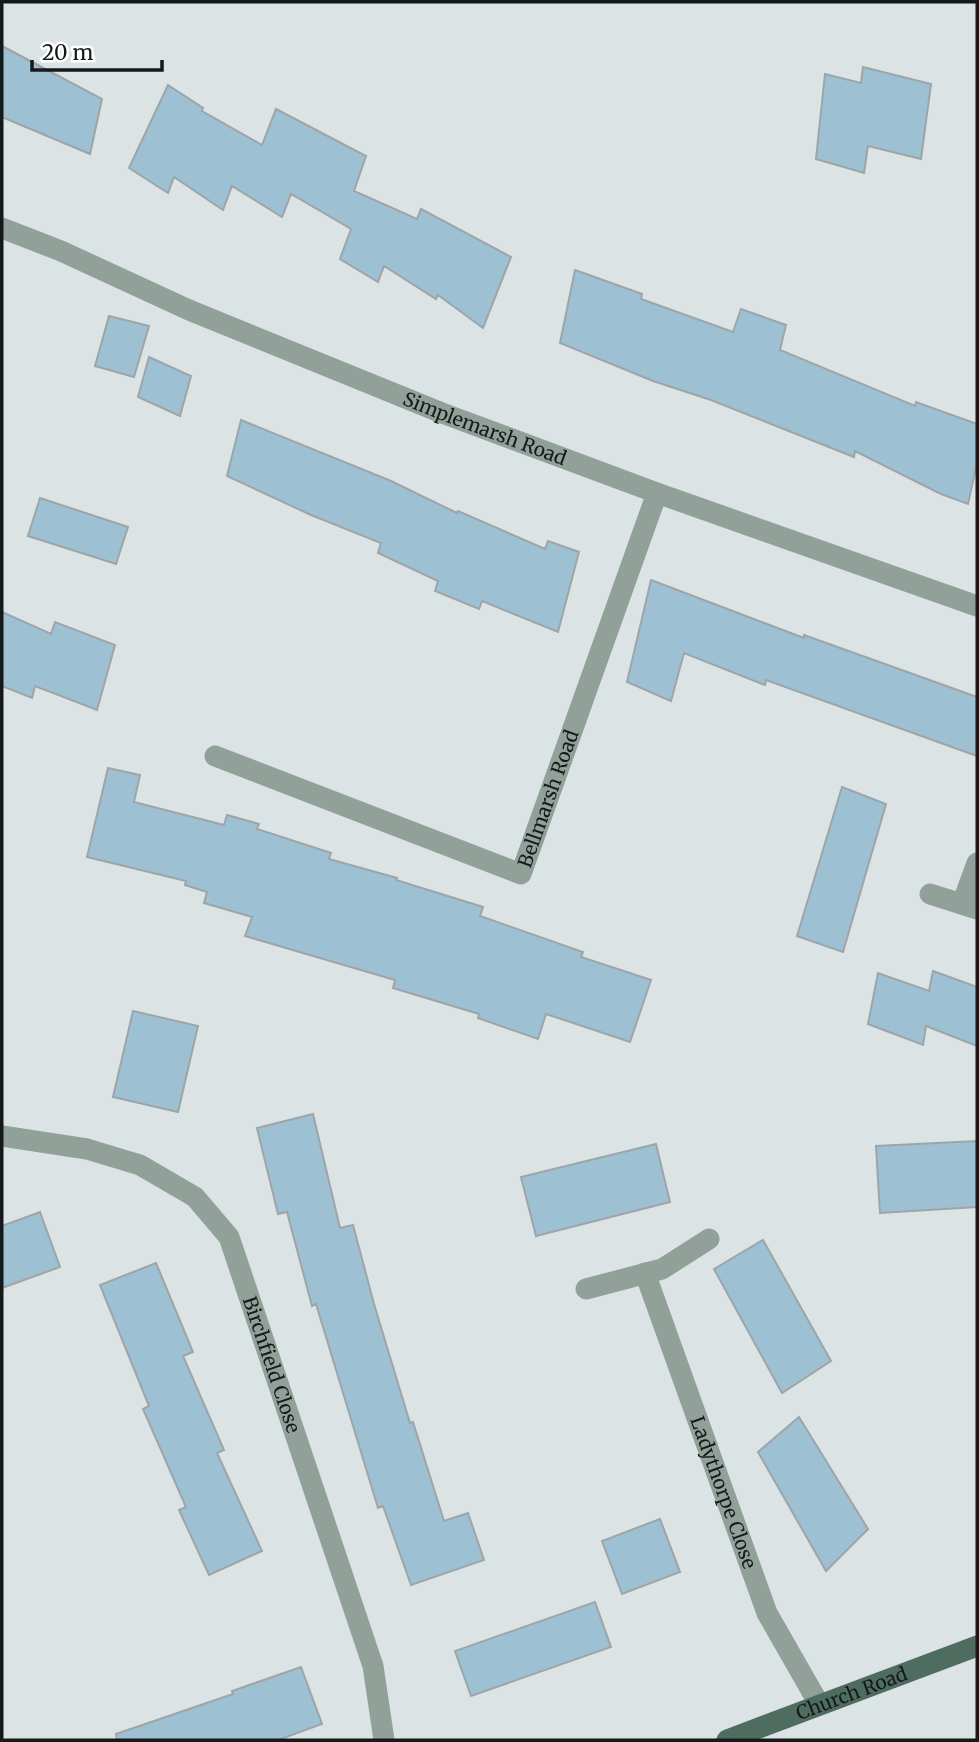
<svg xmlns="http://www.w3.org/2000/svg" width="979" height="1742" font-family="Merriweather,serif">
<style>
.building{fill:#9dc0d3;stroke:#9ea5a9;stroke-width:2}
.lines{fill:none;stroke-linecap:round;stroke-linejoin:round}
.minor{stroke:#91a19a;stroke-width:21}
.major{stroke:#4e6c60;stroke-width:21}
.labels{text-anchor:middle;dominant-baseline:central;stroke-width:5;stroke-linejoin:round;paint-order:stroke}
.street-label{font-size:19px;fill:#161919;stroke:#fff}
</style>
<rect width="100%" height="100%" fill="#dbe3e4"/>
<path class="building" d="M2 46 102 99 90 154 2 117Z
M863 67 931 84 921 159 868 146 864 173 816 159 825 74 861 83Z
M168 85 203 108 202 111 262 145 276 109 366 156 354 191 417 219 421 209 511 257 483 328 438 295 436 299 384 266 378 282 340 259 351 229 291 194 282 217 232 186 223 210 174 177 168 193 129 168Z
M575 270 642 294 641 299 733 332 741 309 786 325 780 350 915 406 916 402 977 424V463L968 504 941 494 855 451 854 457 711 400 653 381 560 343Z
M109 316 149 326 134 377 95 366Z
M149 357 191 376 180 416 138 397Z
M241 420 391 481 457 513 458 511 545 549 548 541 579 552 558 632 482 601 479 609 435 591 438 581 378 553 381 543 311 515 227 476Z
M40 498 128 527 116 564 28 536Z
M651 580 804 638V635L977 697V756L766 680 765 685 684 653 671 701 627 682Z
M2 612 51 634 55 622 115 645 97 710 35 686 32 698 2 686Z
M108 768 140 775 134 802 224 825 227 815 259 824 257 829 331 853 329 859 397 878 396 880 483 907 480 916 583 952 581 957 651 980 630 1042 546 1014 538 1039 478 1018 479 1014 393 988 395 980 245 936 252 917 204 903 207 892 185 885 186 881 87 857Z
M842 787 886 804 843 952 797 936Z
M933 971 977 987V1046L926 1026 923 1045 868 1024 878 973 929 991Z
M133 1011 198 1026 178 1112 113 1097Z
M313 1114 340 1228 353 1225 374 1304 410 1423 413 1422 444 1521 468 1513 484 1560 411 1585 383 1506 378 1508 316 1304 312 1306 287 1212 278 1214 257 1128Z
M977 1141V1207L880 1213 876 1146Z
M656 1144 670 1202 536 1236 521 1177Z
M40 1212 60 1267 2 1288V1226Z
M763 1240 831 1361 782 1393 714 1269Z
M156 1263 193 1352 183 1356 224 1450 217 1453 262 1551 209 1575 179 1510 186 1507 143 1409 149 1406 100 1285Z
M799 1417 868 1529 826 1571 758 1452Z
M660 1519 680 1572 622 1594 602 1541Z
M595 1602 611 1647 471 1696 455 1651Z
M301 1667 322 1724 278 1740H117L116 1734 233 1694 232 1691Z"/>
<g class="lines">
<g class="minor">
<path id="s1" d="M2 228 61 251 189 310 442 413 657 493 977 606"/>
<path id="s2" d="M215 756 521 874 657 493"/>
<path d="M930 894 977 909"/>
<path d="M962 904 977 863"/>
<path id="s3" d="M2 1136 87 1149 140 1165 195 1197 229 1237 373 1666 384 1740"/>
<path id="s4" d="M645 1273 767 1613 819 1704"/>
<path d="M586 1289 662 1269 709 1239"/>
</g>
<path class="major" id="s5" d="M727 1740 977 1646"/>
</g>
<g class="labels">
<g class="street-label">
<text stroke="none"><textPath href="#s1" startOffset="523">Simplemarsh Road</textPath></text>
<text stroke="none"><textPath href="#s2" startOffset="408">Bellmarsh Road</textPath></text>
<text stroke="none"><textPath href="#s3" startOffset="392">Birchfield Close</textPath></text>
<text stroke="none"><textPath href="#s4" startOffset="233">Ladythorpe Close</textPath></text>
<text stroke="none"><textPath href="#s5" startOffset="133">Church Road</textPath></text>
</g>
</g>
<rect width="979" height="1742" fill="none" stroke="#161919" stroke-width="7"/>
<path d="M32 60v10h130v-10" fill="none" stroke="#161919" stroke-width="3.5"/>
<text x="42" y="60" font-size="21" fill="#161919" stroke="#ffffff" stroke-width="5" paint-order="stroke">20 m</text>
</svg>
